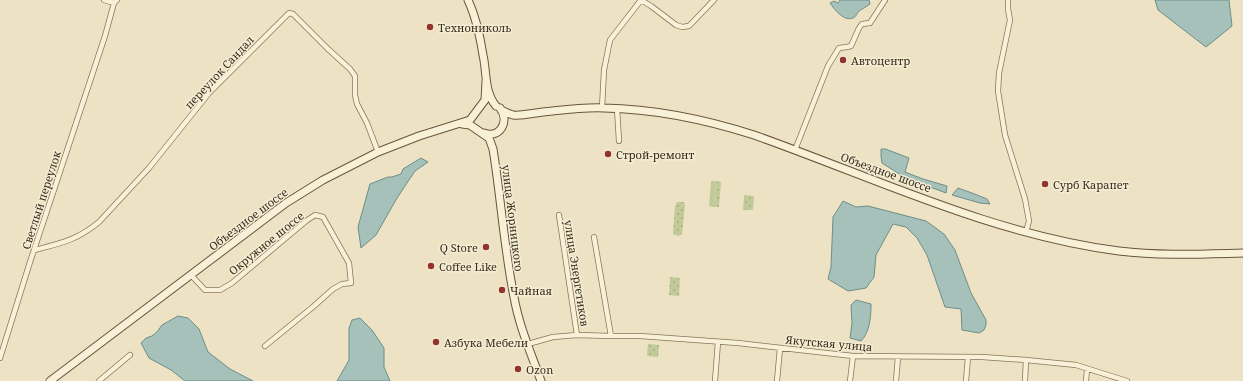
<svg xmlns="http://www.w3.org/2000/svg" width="1243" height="381" font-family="'Noto Serif',serif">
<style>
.green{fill:url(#green-dots)}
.pitch{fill:#c1ca98}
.water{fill:#a6c0ba;stroke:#6d8e88}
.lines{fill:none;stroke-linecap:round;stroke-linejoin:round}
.minor-casing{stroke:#87755b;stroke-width:6}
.secondary-casing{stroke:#68563e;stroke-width:9}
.minor{stroke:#f8f0d7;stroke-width:4.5}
.secondary{stroke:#f8f0d7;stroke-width:7}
.poi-dot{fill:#94332d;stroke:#f4edd3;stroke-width:1.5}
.labels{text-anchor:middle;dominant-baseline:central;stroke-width:3;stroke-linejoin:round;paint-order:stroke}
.poi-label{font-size:11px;fill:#372c1e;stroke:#f4edd3;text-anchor:start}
.street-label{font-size:11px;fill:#372c1e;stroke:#f4edd3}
</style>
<defs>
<pattern id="green-dots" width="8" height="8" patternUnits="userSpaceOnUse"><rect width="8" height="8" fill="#c1ca98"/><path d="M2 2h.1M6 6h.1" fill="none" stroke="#a6ae83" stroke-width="1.8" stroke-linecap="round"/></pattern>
</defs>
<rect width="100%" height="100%" fill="#ede3c4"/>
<path class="green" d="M716 181 721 182 719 207H714Z
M744 195 754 196 753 210H743Z
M677 202H684L685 205 682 234 679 236 675 235 673 233 675 207Z
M670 277 680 278 679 296 669 295Z
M648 344 659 345 658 357 647 356Z"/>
<path class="pitch" d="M711 181H716L714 207 709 206Z"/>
<path class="water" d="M840 0H869L870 4C866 7 862 9 859 11 857 13 856 17 853 18 844 22 834 9 830 3L834 1 838 3Z
M1155 0H1229L1232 26 1206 47 1158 10Z
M881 149H886L888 150 909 158 905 172 923 179 947 186 946 193 904 177 882 163 881 156Z
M421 158 428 162 415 171 397 198 376 235 361 248 358 227 370 184 388 177H392L401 174 403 169Z
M958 188 972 193 987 199 990 204 980 203 952 195Z
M843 201 856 207 868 206 926 221 944 234 955 250 971 293 986 320V325L984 330 979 333 962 330 961 309 945 307 927 255 917 238 906 227 893 224 876 255 874 277 866 288 848 291 828 279 831 267 833 217Z
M856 300 871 304C871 316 870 332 861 341L850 338 852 323 851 305Z
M178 316 188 318 199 329 208 352 230 369 253 381H185L171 370 149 358 141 343 146 338 152 336 157 332 162 325Z
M360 318 372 330 384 348V367L390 381H337L349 360V328L352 320Z"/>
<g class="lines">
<defs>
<path id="minor" d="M104 0 114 3 117 0
M1008 0V9L1010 20 999 73 998 91 1005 135 1025 199 1029 221 1026 232
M602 108 604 70 610 40 641 0 651 6 676 25 682 27 689 26 714 0
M617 108 619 141
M795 150 828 66 839 48 847 47 851 46 859 28 862 24 870 23 885 0
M559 215 577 335
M594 237 611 336
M35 250C62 243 77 240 99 222L149 168 209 93 289 13 293 14 328 49 350 69 355 76V95L357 104 367 123 378 152
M191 275 205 290H220L232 283 306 221 315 215 323 217 349 263 351 283 342 284 333 289 314 306 265 346
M528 344 553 337 577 335 611 336H640L738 343 853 356 982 357 1026 360 1076 365 1127 381
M0 358 30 262 105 36 114 3
M99 381 130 355
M715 381 718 342
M777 381 780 348
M850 381 853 356
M896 381 898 357
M966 381 968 357
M1025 381 1026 360
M1086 381 1087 369"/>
<path id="secondary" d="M468 0C476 17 480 36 483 55 487 72 484 92 496 106
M501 110C505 112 509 114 513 115 522 116 534 113 543 112 563 110 584 107 604 108 657 109 704 119 754 135 873 177 993 235 1119 251 1160 256 1202 254 1243 253
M462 124 470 125 489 138 493 149C501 198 504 248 514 297 519 326 531 353 541 381
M484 133C500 139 510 121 500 108
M50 381 286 203 323 180 378 152 419 136 470 120 485 100 486 81"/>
</defs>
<use href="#minor" class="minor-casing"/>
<use href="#secondary" class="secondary-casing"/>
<use href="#minor" class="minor"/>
<use href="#secondary" class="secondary"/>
</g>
<g class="poi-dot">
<circle cx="430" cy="27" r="4"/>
<circle cx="843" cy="60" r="4"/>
<circle cx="608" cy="154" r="4"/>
<circle cx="1045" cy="184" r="4"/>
<circle cx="486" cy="247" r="4"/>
<circle cx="431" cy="266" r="4"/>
<circle cx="502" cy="290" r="4"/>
<circle cx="436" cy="342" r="4"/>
<circle cx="518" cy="369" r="4"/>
</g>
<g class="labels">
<g class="poi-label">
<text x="438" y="27">Технониколь</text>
<text x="851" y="60">Автоцентр</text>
<text x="616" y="154">Строй-ремонт</text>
<text x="1053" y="184">Сурб Карапет</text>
<text x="478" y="247" text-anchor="end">Q Store</text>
<text x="439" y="266">Coffee Like</text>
<text x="510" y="290">Чайная</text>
<text x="444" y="342">Азбука Мебели</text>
<text x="526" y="369">Ozon</text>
</g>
<g class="street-label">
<text transform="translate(219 72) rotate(-47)">переулок Сандал</text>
<text transform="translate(886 172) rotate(20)">Объездное шоссе</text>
<text transform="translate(41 200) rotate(-72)">Светлый переулок</text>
<text transform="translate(513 218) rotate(83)">улица Жорницкого</text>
<text transform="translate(248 219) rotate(-37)">Объездное шоссе</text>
<text transform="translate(266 243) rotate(-39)">Окружное шоссе</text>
<text transform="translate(577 273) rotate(81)">улица Энергетиков</text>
<text transform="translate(829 343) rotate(5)">Якутская улица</text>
</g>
</g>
</svg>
